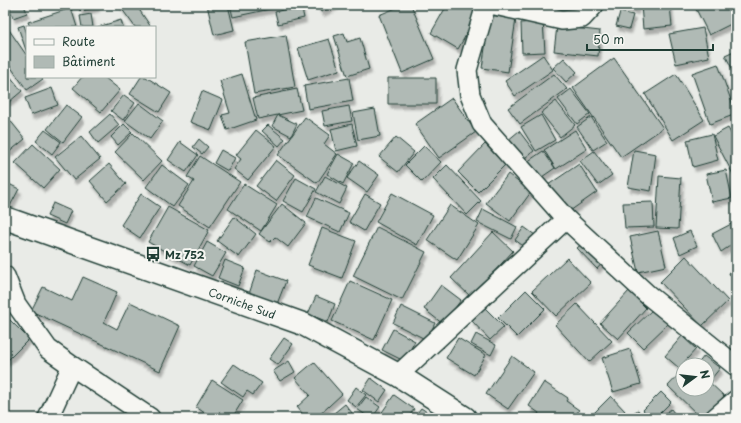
<svg xmlns="http://www.w3.org/2000/svg" width="741" height="423" font-family="'Playpen Sans',sans-serif">
<style>
.building{fill:#b0bab5;stroke:#1f3d34;filter:url(#shadow)}
.lines{fill:none;stroke-linecap:round;stroke-linejoin:round}
.minor-casing{stroke:#1f3d34;stroke-width:22}
.major-casing{stroke:#1f3d34;stroke-width:25}
.minor{stroke:#f6f6f2;stroke-width:19}
.major{stroke:#f6f6f2;stroke-width:22}
.labels{text-anchor:middle;dominant-baseline:central;stroke-width:4;stroke-linejoin:round;paint-order:stroke}
.poi-label{font-size:11px;font-weight:bold;fill:#1f3d34;stroke:#f6f6f2;text-anchor:start}
.street-label{font-size:11px;fill:#1f3d34;stroke:#f6f6f2}
</style>
<defs>
<filter id="shadow"><feDropShadow dx="2.5" dy="4.5" stdDeviation="1" flood-color="#0004"/></filter>
</defs>
<rect width="100%" height="100%" fill="#e9ebe7"/>
<filter id="ink" filterUnits="userSpaceOnUse"><feTurbulence type="fractalNoise" baseFrequency=".025" numOctaves="2"/><feDisplacementMap in="SourceGraphic" scale="8" xChannelSelector="R" yChannelSelector="G"/><feConvolveMatrix kernelMatrix="1 2 1 2 8 2 1 2 1" color-interpolation-filters="sRGB"/></filter>
<g filter="url(#ink)">
<path class="building" d="M13 5H24L27 13 13 18 9 6Z
M79 5H97V7L80 11Z
M119 5H136L151 27H135Z
M207 5H228L234 30 214 35Z
M230 5H289L233 17Z
M301 5 304 18 278 24 275 12Z
M317 5H336L321 12Z
M403 5H411L434 59 402 73 379 15Z
M447 5H478L482 7 458 49 431 33Z
M617 5H637L636 10Z
M641 5H670L672 26 643 29Z
M694 5H727L735 22 709 35Z
M71 8 77 27H30L28 22Z
M620 12 633 15 629 29 616 26Z
M91 14 93 27H82L80 16Z
M490 15 516 19 508 72 482 68Z
M121 20 123 27H98Z
M543 21 545 52 522 53 521 23Z
M5 24 27 56V77H41L43 79 27 90 5 59Z
M24 25 27 34V53L18 27Z
M557 26 600 31 598 56 554 51Z
M703 28 709 57 676 64 669 34Z
M344 33 347 42 360 38 369 69 347 76 334 36Z
M286 35 295 87 254 94 245 42Z
M329 39 339 70 308 80 298 48Z
M736 50V76L725 55Z
M543 55 553 70 515 96 505 81Z
M564 58 577 72 566 82 553 68Z
M614 58 663 128 621 157 573 88Z
M718 64 736 114 710 124 692 73Z
M5 70 22 91 9 102 5 97Z
M242 74 256 120 227 130 222 115 230 113 220 81Z
M554 74 567 89 520 124 508 108Z
M676 74 704 120 673 140 645 94Z
M82 77H104L120 90 101 112 73 88Z
M141 77H146L171 93 159 112 130 94Z
M349 78 353 101 308 109 304 86Z
M388 78H436V104H388Z
M52 88 58 105 31 115 25 98Z
M297 89 302 110 258 119 253 98Z
M571 89 590 114 577 124 558 99Z
M202 91 223 100 211 130 190 122Z
M124 95 135 103 123 120 111 111Z
M452 98 476 132 439 158 415 124Z
M556 101 575 125 560 137 541 113Z
M139 103 163 121 150 139 125 121Z
M66 105 82 117 63 142 47 129Z
M349 106 352 121 325 126 322 111Z
M375 109 380 136 358 140 353 113Z
M5 114 25 139 8 153 5 149Z
M110 114 119 125 98 143 90 132Z
M278 115 297 124 291 136 272 126Z
M541 115 555 140 536 151 521 127Z
M305 117 330 135 324 144 337 154 317 183 278 155Z
M591 117 607 141 593 150 577 127Z
M124 124 132 132 118 145 111 137Z
M352 124 357 146 336 151 331 129Z
M268 125 285 139 279 146 262 131Z
M728 128 736 142V180L713 136Z
M45 130 61 142 52 154 36 141Z
M256 130 276 146 248 180 234 169 241 159 236 155Z
M575 130 587 149 556 169 544 150Z
M519 131 534 151 522 160 507 141Z
M133 133 162 161 144 180 115 152Z
M712 134 718 160 693 167 687 140Z
M81 136 100 159 74 180 55 157Z
M396 137 414 152 398 172 379 157Z
M199 139 208 147 202 154 193 147Z
M180 142 198 155 186 172 168 160Z
M33 144 60 169 43 188 15 163Z
M485 144 505 165 478 192 458 172Z
M424 146 441 162 422 182 405 165Z
M221 150 235 158 228 171 214 163Z
M634 150 656 154 651 191 628 187Z
M543 151 555 168 539 179 527 162Z
M594 151 612 175 598 185 580 161Z
M338 154 354 163 343 184 327 174Z
M200 156 240 182 210 227 178 206 194 181 187 177Z
M276 160 295 175 276 201 256 186Z
M359 161 379 175 367 192 347 178Z
M109 164 126 184 107 201 90 181Z
M579 164 597 192 567 213 548 185Z
M162 165 189 185 173 207 146 187Z
M447 165 481 201 467 215 433 179Z
M726 170 732 198 712 202 706 174Z
M508 174 531 192 510 221 486 203Z
M325 176 347 188 339 204 316 192Z
M659 176 681 178 678 229 656 228Z
M296 178 316 189 303 212 283 201Z
M5 182 19 189 10 206 5 203Z
M244 184 277 205 261 231 228 209Z
M392 193 433 215 417 245 376 222Z
M141 194 160 207 140 238 121 225Z
M365 194 380 203 364 231 349 222Z
M316 198 349 213 340 232 307 217Z
M653 202 654 227 625 228 623 203Z
M53 203 71 211 65 224 47 216Z
M282 204 306 223 288 247 275 237 270 242 259 234Z
M450 205 479 225 457 260 427 240Z
M168 207 209 230 190 265 148 242Z
M483 209 517 227 511 239 477 222Z
M234 217 256 234 239 257 217 241Z
M735 222 736 225V242L721 252 712 234Z
M377 227 426 252 402 300 353 276Z
M524 227 535 235 526 248 515 240Z
M322 228 356 241 342 278 308 265Z
M658 231 666 266 638 272 630 237Z
M690 231 697 246 680 254 674 238Z
M493 232 513 251 471 297 451 278Z
M585 241 604 261 597 269 577 248Z
M207 242 226 253 212 276 194 266Z
M736 255V277L729 274Z
M686 256 728 301 702 326 660 282Z
M567 258 591 283 556 316 532 291Z
M225 260 245 268 238 286 218 278Z
M257 270 286 281 277 304 249 294Z
M83 277 117 292 104 322 117 329 130 302 180 326 160 371 31 311 43 287 72 301Z
M350 281 392 300 374 340 332 321Z
M441 285 461 300 443 324 424 309Z
M526 290 545 309 517 337 498 318Z
M629 291 646 308 618 339 600 323Z
M316 296 335 304 328 322 308 314Z
M577 304 612 341 589 362 555 325Z
M401 306 435 323 427 340 393 323Z
M484 307 504 327 490 340 471 320Z
M654 308 669 323 643 348 628 333Z
M5 315 29 339 5 363Z
M393 329 415 341 404 361 382 350Z
M476 334 496 345 491 355 471 344Z
M682 336 696 349 679 368 665 356Z
M284 338 293 344 278 365 269 359Z
M458 338 486 355 474 375 446 358Z
M630 349 641 384 613 392 602 358Z
M512 356 534 372 508 409 486 394Z
M704 356 720 368 712 378 707 374V365H697Z
M289 361 295 372 280 381 273 371Z
M314 362 342 394 316 418H306L297 407 310 395 295 378Z
M234 364 262 383 253 395 247 391 243 397 221 382Z
M683 370V389H707V380L724 396 703 418H701L668 386Z
M371 378 387 390 379 402 363 390Z
M212 380 243 400 232 418H212L196 407Z
M544 382 568 398 566 401 579 410 574 418H536L539 413 529 406Z
M356 387 366 395 356 407 347 400Z
M661 392 671 402 655 418H651L643 410Z
M394 395 414 409 408 418H378Z
M611 396 625 411 617 418H591L590 417Z
M366 397 380 407 372 418H370L357 409Z
M345 404 356 418H328Z
M421 408 436 418H413Z
M671 409 678 418H659Z
M638 410 643 418H625Z"/>
<g class="lines">
<defs>
<path id="minor" d="M486 5 467 70 470 95 482 124 566 219 648 295 736 366
M495 5 562 20 582 18 594 5
M5 276 16 304 48 349 72 366 48 418
M72 366 150 418
M398 375 566 219
M715 418 736 400"/>
<path id="major" d="M5 218 303 324 398 375 465 418"/>
</defs>
<use href="#minor" class="minor-casing"/>
<use href="#major" class="major-casing"/>
<use href="#minor" class="minor"/>
<use href="#major" class="major"/>
</g>
</g>
<defs>
<symbol id="bus-bare" viewBox="-9 -9 18 18"><path d="M-5-6H5V4H4V6H2V4H-2V6H-4V4H-5ZM-3.5-4V0h7V-4ZM-3.5 1.2v1.5H-2V1.2ZM2 1.2v1.5H3.5V1.2Z" fill="#1f3d34" stroke="#f6f6f2" stroke-width="2.5" paint-order="stroke"/></symbol>
</defs>
<g fill-rule="evenodd">
<use href="#bus-bare" x="142" y="243" width="22" height="22"/>
</g>
<g class="labels">
<g class="poi-label">
<text x="165" y="254">Mz 752</text>
</g>
<g class="street-label">
<text transform="translate(242 303) rotate(20)">Corniche Sud</text>
</g>
</g>
<rect width="741" height="423" fill="none" stroke="#f6f6f2" stroke-width="20"/>
<rect x="10" y="10" width="721" height="403" fill="none" stroke="#1f3d34" stroke-width="1.5" filter="url(#ink)"/>
<rect x="26" y="26" width="130" height="52" fill="#f6f6f2" stroke="#a0aca6"/>
<rect x="34" y="39" width="20" height="6" fill="#f6f6f2" stroke="#a0aca6"/>
<text x="62" y="46" font-size="12" fill="#1f3d34">Route</text>
<rect x="34" y="56" width="20" height="12" fill="#b0bab5" stroke="#a0aca6"/>
<text x="62" y="66" font-size="12" fill="#1f3d34">Bâtiment</text>
<g transform="translate(695 377) rotate(75)"><circle r="19" fill="#f6f6f2" stroke="#a0aca6"/>
<path d="M0-3L7 15L0 10L-7 15Z" fill="#1f3d34"/>
<text y="-6" font-size="11" font-weight="bold" text-anchor="middle" fill="#1f3d34">N</text>
</g>
<path d="M587 44v6h126v-6" fill="none" stroke="#1f3d34" stroke-width="2"/>
<text x="593" y="44" font-size="12" fill="#1f3d34" stroke="#f6f6f2" stroke-width="3" paint-order="stroke">50 m</text>
</svg>
